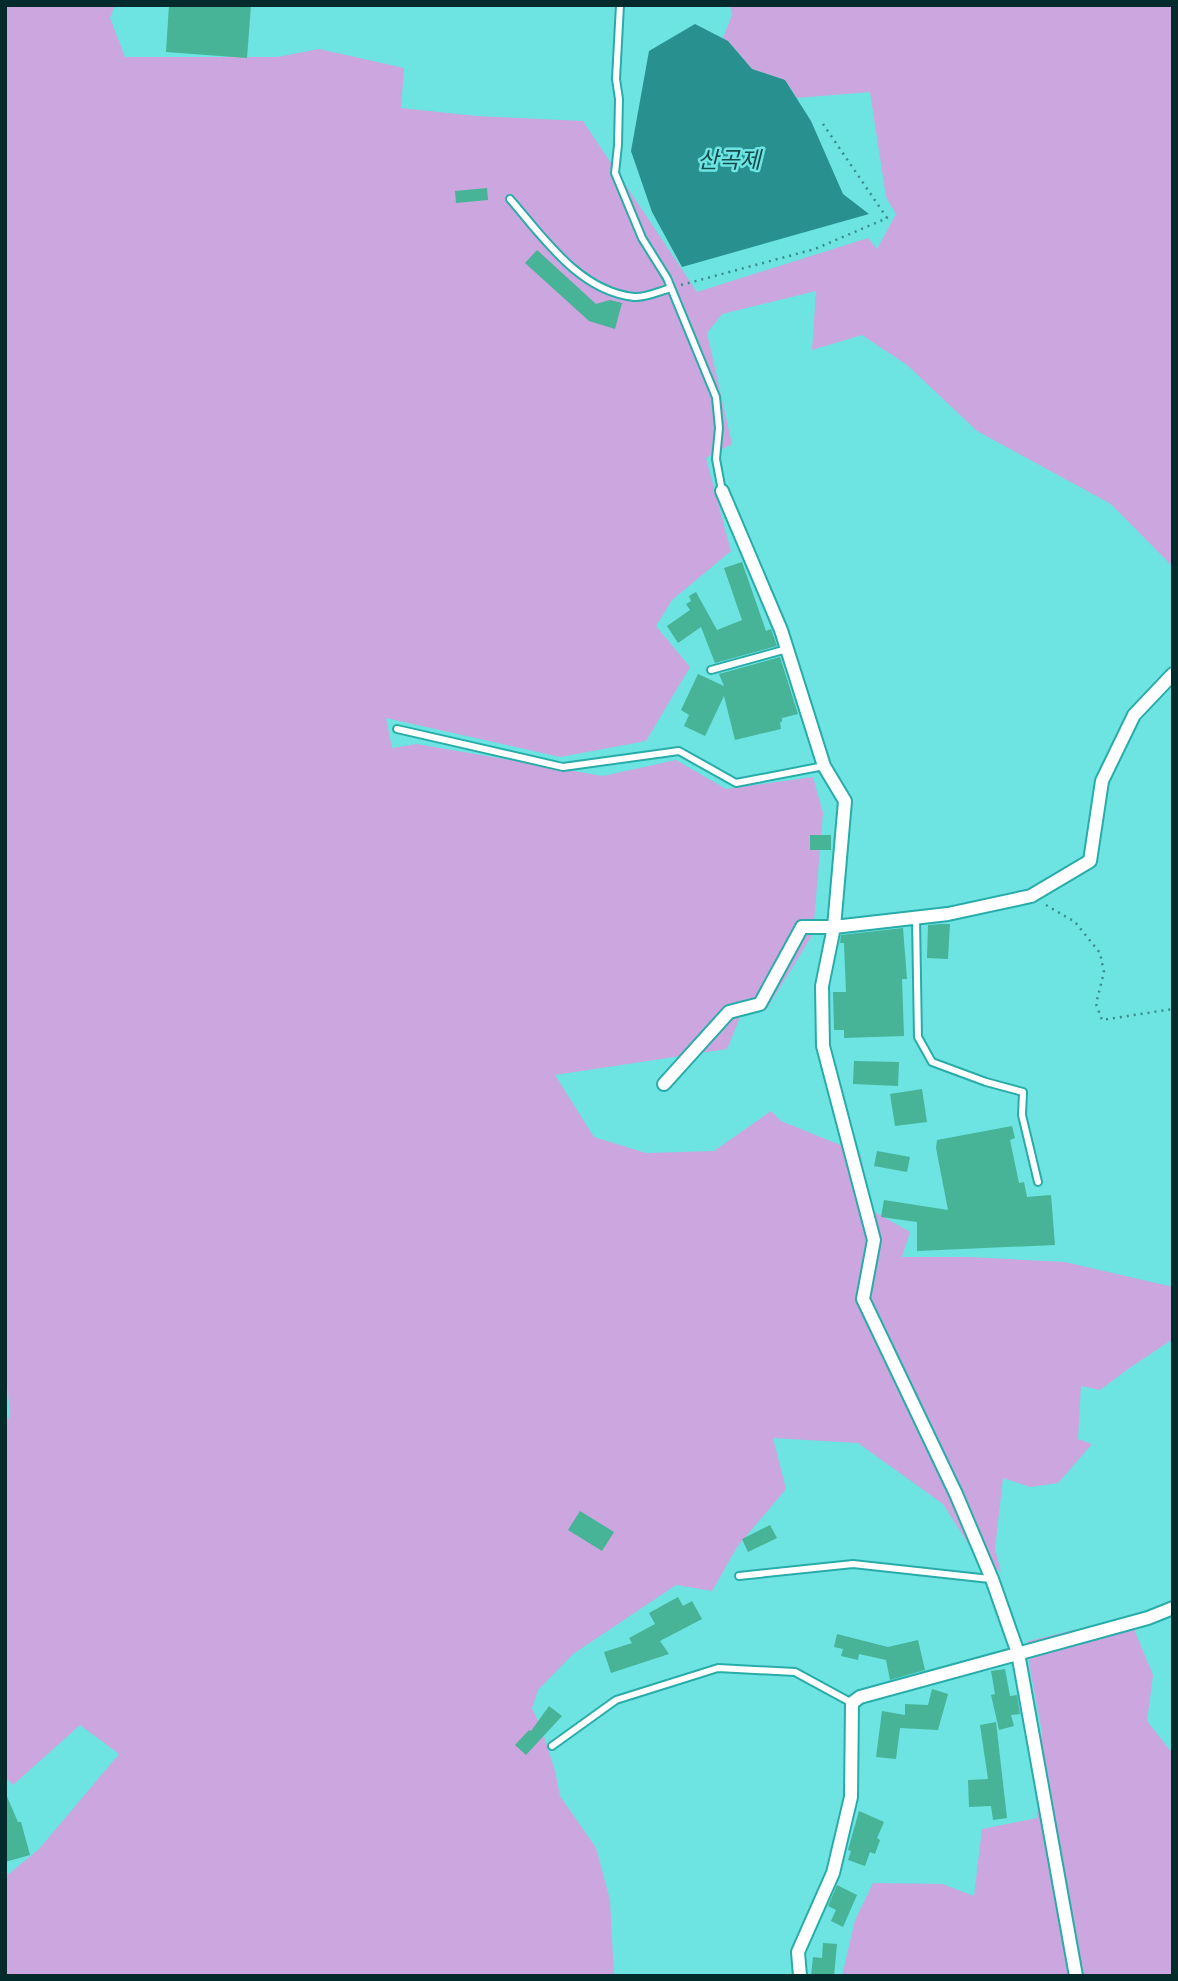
<svg xmlns="http://www.w3.org/2000/svg" width="1178" height="1981" font-family="Quicksand,'Noto Sans KR',sans-serif">
<style>
.green{fill:#cba6df}
.water{fill:#28908e}
.building{fill:#47b397}
.lines{fill:none;stroke-linecap:round;stroke-linejoin:round}
.service-casing{stroke:#28acaa;stroke-width:10}
.minor-casing{stroke:#28acaa;stroke-width:16}
.path{stroke:#3a8c8a;stroke-width:2.5;stroke-dasharray:2 5;stroke-linecap:butt}
.service{stroke:#fff;stroke-width:6}
.minor{stroke:#fff;stroke-width:12}
.labels{text-anchor:middle;dominant-baseline:central;stroke-width:5;stroke-linejoin:round;paint-order:stroke}
.water-label{font-size:23px;font-style:italic;fill:#134d4c;stroke:#6de4e1}
</style>
<rect width="100%" height="100%" fill="#6de4e1"/>
<path class="green" d="M5 5H115L110 18 125 57H277L319 49 404 68 401 108 476 116 583 121 697 292 868 238 877 249 896 214 886 197 870 92 797 98 785 80 752 69 728 41 723 38 732 15 730 5H1173V567L1111 504 977 431 907 365 862 335 812 350 816 291 722 314 707 333 732 444 706 458 731 551 672 600 656 626 690 667 646 741 560 757 386 718 392 748 417 744 603 776 676 760 726 789 813 777 823 813 813 934 766 1010 741 1015 727 1049 555 1075 594 1137 646 1153 714 1151 771 1111 781 1121 860 1153 873 1211 910 1232 902 1257H969L1065 1262 1173 1287V1339L1128 1369 1100 1390 1081 1386 1078 1439 1092 1444 1058 1483 1030 1487 1003 1478 995 1549 1001 1572 972 1550 943 1504 858 1443 773 1438 786 1489 737 1547 712 1591 676 1585 573 1654 538 1690 532 1708 541 1727 555 1771 560 1796 596 1848 610 1900 614 1976H5V1877L39 1849 119 1754 80 1725 13 1785 5 1777V1427L10 1414 5 1364Z
M1129 1617 1153 1675 1147 1721 1173 1754V1976H842L855 1920 873 1883 942 1884 974 1896 982 1829 1037 1818 1042 1733 1029 1663 1028 1641Z"/>
<path class="water" d="M695 24 728 41 752 69 785 80 811 121 843 194 869 214 682 267 652 212 631 151 649 51Z"/>
<path class="building" d="M169 5H251L247 58 166 52Z
M487 188 488 200 456 203 455 191Z
M537 250 596 304 610 300 622 303 615 329 589 321 525 263Z
M742 562 766 631 771 629 777 646 715 663 701 627 678 643 667 626 690 610 686 604 691 601 689 596 696 592 717 630 742 620 724 568Z
M780 657 798 714 782 718V721L780 723 781 729 735 740 724 696 705 736 684 726 689 715 681 710 698 674 724 686 719 674Z
M810 835H831V850H810Z
M941 924H950L948 959 927 958 928 925Z
M903 928 907 979H902L904 1036 844 1038V1030H834L833 992H846L844 943H840L841 935Z
M854 1061 899 1062 898 1086 853 1084Z
M922 1089 927 1122 895 1126 890 1094Z
M1012 1126 1015 1138 1010 1140 1019 1183 1024 1182 1027 1197 1051 1195 1055 1245 917 1251V1222L881 1217 884 1200 948 1210 936 1148 937 1140Z
M877 1151 910 1157 907 1172 874 1166Z
M580 1511 614 1532 602 1551 568 1530Z
M770 1525 777 1538 748 1552 742 1539Z
M678 1597 683 1606 692 1601 702 1619 660 1641 669 1654 611 1673 604 1652 632 1643 629 1638 655 1624 649 1613Z
M837 1634 888 1647 918 1640 925 1670 890 1680 886 1660 859 1654 858 1660 841 1656 843 1649 834 1647Z
M1005 1669 1010 1696 1017 1695 1020 1714 1011 1715 1014 1726 999 1730 991 1695 995 1694 991 1671Z
M932 1689 948 1694 938 1730 900 1728 896 1759 876 1757 882 1711 905 1715V1704L928 1705Z
M549 1706 562 1716 526 1755 515 1745 529 1730 531 1731Z
M996 1722 1007 1818 993 1820 991 1806 969 1807 968 1780 988 1779 980 1725Z
M5 1792 18 1822H21L30 1855 5 1862Z
M859 1811 884 1822 877 1838 880 1840 875 1854 870 1852 865 1866 848 1860 851 1851 848 1850Z
M837 1885 857 1895 843 1927 831 1921 836 1910 828 1906Z
M823 1943 837 1944 834 1976H811L813 1957 822 1958Z"/>
<g class="lines">
<defs>
<path id="service" d="M620 5 616 79 619 99 618 145 615 173 642 238 667 278 716 397 719 428 716 459 722 491
M510 199C543 237 579 291 634 297 645 298 660 291 671 288
M711 670 787 649
M397 729 563 767 679 751 736 783 824 766
M916 918 918 1037 932 1062 986 1082 1023 1092 1022 1115 1038 1182
M739 1576 853 1564 990 1579
M552 1746 616 1700 718 1668 795 1672 852 1703"/>
<path id="minor" d="M722 491 781 630 824 766 845 801 834 927 822 986 823 1046 874 1240 863 1299 956 1494 992 1579 1018 1653 1076 1976
M664 1084 729 1012 760 1004 802 927H834L948 914 1031 896 1090 861 1102 781 1134 715 1173 674
M800 1976 798 1952 833 1873 851 1797 852 1703 860 1697 1148 1618 1173 1608"/>
</defs>
<use href="#service" class="service-casing"/>
<use href="#minor" class="minor-casing"/>
<path class="path" d="M681 285 815 249 887 218 823 124
M1046 905 1075 922 1100 953 1104 972 1096 1004 1102 1020 1173 1009"/>
<use href="#service" class="service"/>
<use href="#minor" class="minor"/>
</g>
<g class="labels">
<g class="water-label">
<text x="729" y="159">산곡제</text>
</g>
</g>
<rect width="1178" height="1981" fill="none" stroke="#032b2b" stroke-width="14"/>
</svg>
